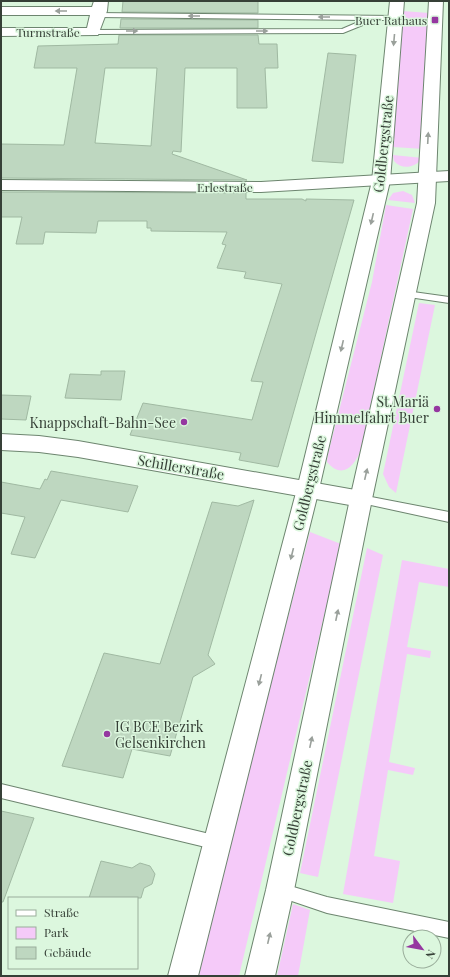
<svg xmlns="http://www.w3.org/2000/svg" width="450" height="977" font-family="'Playfair Display',serif">
<style>
.green{fill:#f5caf9}
.building{fill:#bed7c0;stroke:#a0b9a2;fill-rule:evenodd}
.lines{fill:none;stroke-linecap:round;stroke-linejoin:round}
.lane-casing{stroke:#6d856f;stroke-width:2}
.street-casing{stroke:#6d856f;stroke-width:2}
.secondary-casing{stroke:#6d856f;stroke-width:2}
.lane{fill:#fff;fill-rule:evenodd}
.street{fill:#fff;fill-rule:evenodd}
.secondary{fill:#fff;fill-rule:evenodd}
.oneway{fill:#9aa09b}
.poi-dot{fill:#9537a0;stroke:#dcf7de;stroke-width:1.5}
.labels{text-anchor:middle;dominant-baseline:central;stroke-width:3;stroke-linejoin:round;paint-order:stroke}
.far-poi-label{font-size:12px;fill:#364037;stroke:#dcf7de;text-anchor:end}
.far-street-label{font-size:12px;fill:#364037;stroke:#dcf7de}
.street-label{font-size:14px;fill:#364037;stroke:#dcf7de}
.poi-label{font-size:14px;fill:#364037;stroke:#dcf7de;text-anchor:end}
</style>
<rect width="100%" height="100%" fill="#dcf7de"/>
<path class="green" d="M402 11 429 13 424 149 393 147Z
M393 155 423 158C415 167 403 171 394 161Z
M403 191 412 195 415 203 388 200 393 193Z
M386 205 413 209 361 449C355 466 342 480 327 462L328 454 372 282Z
M419 303 435 305 396 493 389 487 383 474Z
M310 532 341 544 239 976H196Z
M367 548 383 555 318 877 300 873Z
M402 560 449 569V587L419 582 407 647 431 651 430 658 407 654 389 762 415 768 413 775 388 770 374 856 400 861 393 903 343 894Z
M293 904 310 910 298 976H277Z"/>
<path class="building" d="M123 1H258V13L122 12Z
M121 19 258 20V28H120Z
M119 35H258L259 44H277L278 68H265L267 108H237V68H185L181 152 173 151 172 154 247 180 1 178V144L64 145 77 68H34L38 46 118 44ZM105 68H157L151 146 95 143Z
M328 53 356 55 343 163 312 161Z
M1 192 246 193V199H302L306 201V199L354 200 278 467 239 460 241 453 130 435 143 403 252 420 263 382 251 381 282 284 244 278 246 272 217 268 226 245 222 244 227 232 151 231V228H147V221H98L96 233 45 232 43 244H16L22 217H1Z
M101 371H125L121 400 65 398 70 374 101 375Z
M1 395 31 396 26 420 1 419Z
M51 471 138 486 128 512 61 500 35 558 11 554 25 517 1 513V482L40 489 45 479 47 480Z
M254 500 208 655 215 664 193 677 170 756 132 749 123 778 62 766 104 653 160 664 212 502 238 506Z
M1 811 34 818 3 902H1Z
M101 861 132 868 140 863 150 866 155 874 152 884 144 888 141 898H89Z"/>
<g class="lines">
<defs>
<path id="lane" d="M95 13 396 16 400 18 396 20H375L343 33 93 34 89 32 90 30 342 29 363 20 98 17 94 15Z
M406 291 449 297V303L402 296 401 294 402 292Z
M361 495 449 512V522L357 502 355 499 357 496Z
M1 784 218 836 223 838 226 843 223 848 218 850 1 798Z
M280 883 327 897 449 922V938L327 913 280 897 274 895 272 890 274 885Z"/>
<path id="street" d="M94 1H108L107 11 98 35 1 36V28H87L90 15H1V7H92Z
M449 171V181L261 192 1 190V180L261 182Z
M1 434 39 436 78 441 361 491 369 493 372 499 369 505 361 507 78 457 39 452 1 450Z"/>
<path id="secondary" d="M390 1H404L390 181 319 489 198 976H168L297 489 372 181Z
M429 1H443L435 203 372 499 294 890 275 976H245L266 890 350 499 417 203Z"/>
</defs>
<use href="#lane" class="lane-casing"/>
<use href="#street" class="street-casing"/>
<use href="#secondary" class="secondary-casing"/>
<use href="#lane" class="lane"/>
<use href="#street" class="street"/>
<use href="#secondary" class="secondary"/>
</g>
<defs><path id="oneway-solid" d="M-6-.8H1V-3.2L6.5 0L1 3.2V.8H-6Z"/></defs>
<g class="oneway">
<use href="#oneway-solid" transform="translate(61 11) rotate(-180)"/>
<use href="#oneway-solid" transform="translate(194 16) rotate(-180)"/>
<use href="#oneway-solid" transform="translate(324 17) rotate(-180)"/>
<use href="#oneway-solid" transform="translate(132 31)"/>
<use href="#oneway-solid" transform="translate(262 31)"/>
<use href="#oneway-solid" transform="translate(394 40) rotate(95)"/>
<use href="#oneway-solid" transform="translate(428 138) rotate(-87)"/>
<use href="#oneway-solid" transform="translate(372 219) rotate(103)"/>
<use href="#oneway-solid" transform="translate(342 346) rotate(103)"/>
<use href="#oneway-solid" transform="translate(366 474) rotate(-77)"/>
<use href="#oneway-solid" transform="translate(292 554) rotate(104)"/>
<use href="#oneway-solid" transform="translate(337 615) rotate(-78)"/>
<use href="#oneway-solid" transform="translate(260 680) rotate(104)"/>
<use href="#oneway-solid" transform="translate(311 742) rotate(-78)"/>
<use href="#oneway-solid" transform="translate(269 938) rotate(-77)"/>
</g>
<g class="poi-dot">
<rect x="431" y="16" width="8" height="8" rx="2"/>
<circle cx="437" cy="409" r="4"/>
<circle cx="184" cy="422" r="4"/>
<circle cx="107" cy="734" r="4"/>
</g>
<g class="labels">
<g class="far-poi-label">
<text x="427" y="20">Buer Rathaus</text>
</g>
<g class="far-street-label">
<text x="48" y="32">Turmstraße</text>
<text x="225" y="187">Erlestraße</text>
</g>
<g class="street-label">
<text transform="translate(383 144) rotate(-84)">Goldbergstraße</text>
<text transform="translate(181 467) rotate(10)">Schillerstraße</text>
<text transform="translate(309 483) rotate(-76)">Goldbergstraße</text>
<text transform="translate(297 808) rotate(-78)">Goldbergstraße</text>
</g>
<g class="poi-label">
<text x="429" y="401">St.Mariä<tspan x="429" dy="16">Himmelfahrt Buer</tspan></text>
<text x="176" y="422">Knappschaft-Bahn-See</text>
<text x="115" y="726" text-anchor="start">IG BCE Bezirk<tspan x="115" dy="16">Gelsenkirchen</tspan></text>
</g>
</g>
<rect width="450" height="977" fill="none" stroke="#364037" stroke-width="4"/>
<rect x="8" y="897" width="130" height="72" fill="#dcf7de" stroke="#9aae9b"/>
<rect x="16" y="910" width="20" height="6" fill="#ffffff" stroke="#9aae9b"/>
<text x="44" y="917" font-size="12" fill="#364037">Straße</text>
<rect x="16" y="927" width="20" height="12" fill="#f5caf9" stroke="#9aae9b"/>
<text x="44" y="937" font-size="12" fill="#364037">Park</text>
<rect x="16" y="947" width="20" height="12" fill="#bed7c0" stroke="#9aae9b"/>
<text x="44" y="957" font-size="12" fill="#364037">Gebäude</text>
<g transform="translate(422 949) rotate(122)"><circle r="19" fill="#dcf7de" stroke="#9aae9b"/>
<path d="M0-3L7 15L0 10L-7 15Z" fill="#9537a0"/>
<text y="-6" font-size="11" font-weight="bold" text-anchor="middle" fill="#364037">N</text>
</g>
</svg>
